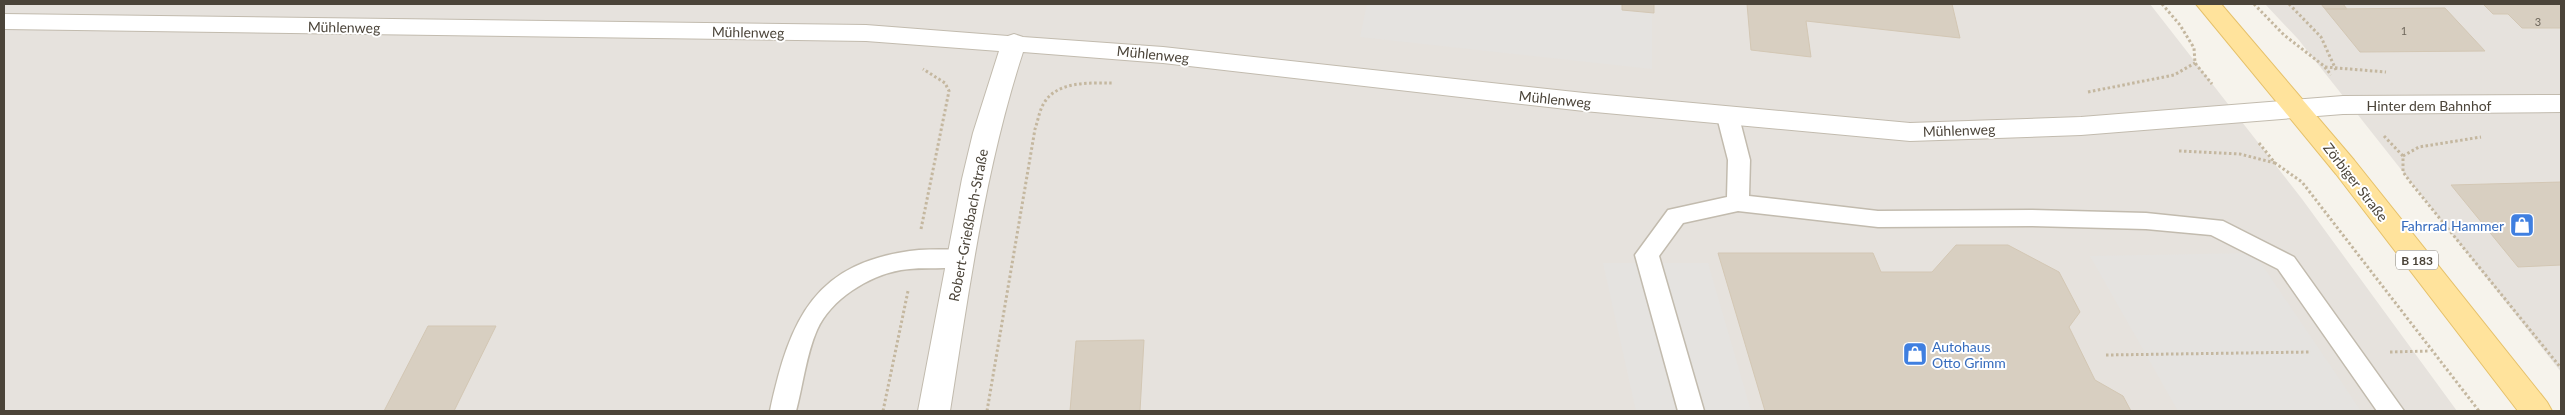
<svg xmlns="http://www.w3.org/2000/svg" width="2565" height="415" font-family="Lato,sans-serif">
<style>
.industrial{fill:#e6e2dd}
.parking{fill:#e5e3e0}
.building{fill:#d8cfc1;stroke:#d3c7b4}
.lines{fill:none;stroke-linecap:round;stroke-linejoin:round}
.service-casing{stroke:#c2bbae;stroke-width:3}
.minor-casing{stroke:#c2bbae;stroke-width:2}
.primary-casing{stroke:#e6c16a;stroke-width:2}
.path{stroke:#c4b79f;stroke-width:3;stroke-dasharray:2.5 2.5;stroke-linecap:butt}
.service{fill:#fff;fill-rule:evenodd}
.minor{fill:#fff;fill-rule:evenodd}
.primary{fill:#ffe39c;fill-rule:evenodd}
.labels{text-anchor:middle;dominant-baseline:central;stroke-width:4;stroke-linejoin:round;paint-order:stroke}
.number-label{font-size:11px;fill:#6e675b}
.shield{fill:#fff;stroke:#817c74;stroke-width:1}
.shield-label{font-size:12px;font-weight:bold;fill:#4b4439}
.street-label{font-size:14px;fill:#4b4439;stroke:#fff}
.shop-label{font-size:14px;fill:#366cbe;stroke:#fff;text-anchor:end}
</style>
<rect width="100%" height="100%" fill="#f6f3ec"/>
<path class="industrial" d="M4 4H2150L2302 199 2457 411H4Z
M2265 4H2561V372L2298 39Z"/>
<path class="parking" d="M1367 4H1652V69L1360 37Z
M2254 253 2361 411H2178L2090 256Z
M1603 263H1708L1751 411H1636Z"/>
<path class="building" d="M1622 4H1654V13L1622 10Z
M1747 4H1952L1960 38 1806 21 1811 57 1751 50Z
M2321 4H2343L2347 9H2325Z
M2483 4H2561V28H2522L2508 14H2493Z
M2445 8 2485 51 2360 52 2325 9Z
M2561 182V265L2518 267 2451 185Z
M1956 245H2008L2059 272 2080 312 2069 327 2095 380 2123 396 2131 411H1765L1718 253H1873L1881 272H1932Z
M428 326H496L454 411H384Z
M1144 340 1140 411H1070L1076 341Z"/>
<g class="lines">
<defs>
<path id="service" d="M1728 110 1735 112 1739 117 1750 160 1749 196 1878 211 2032 210 2146 213 2223 221 2294 257 2404 411H2377L2278 269 2211 235 2146 229 2032 226 1878 227 1738 211 1683 223 1659 256 1704 411H1678L1635 255 1668 210 1727 197 1728 160 1717 117 1721 112Z
M961 249 969 252 973 258 969 264C948 271 924 266 901 270 868 276 831 299 817 330 806 355 803 385 796 411H770C790 319 814 261 919 250 933 249 947 250 961 249Z"/>
<path id="minor" d="M4 14 866 25 1008 36 1014 34 1023 37 1163 47 1584 93 1910 123 2081 117 2343 96 2561 95V112L2343 114 2081 135 1910 141 1584 111 1163 63 1023 52C985 169 969 290 950 411H918L962 179 973 133 999 51 866 41 4 29Z"/>
<path id="primary" d="M2196 4H2221L2354 160 2547 402 2552 411H2518L2336 174Z"/>
</defs>
<use href="#service" class="service-casing"/>
<use href="#minor" class="minor-casing"/>
<use href="#primary" class="primary-casing"/>
<path class="path" d="M2162 4 2180 25 2194 48 2195 63 2212 84
M2254 4 2284 35 2324 66 2331 75
M2289 4 2321 37 2336 70
M2325 67 2386 72
M2088 92 2174 75 2195 63
M2384 136 2403 156V172L2411 183 2561 368
M2259 143 2275 163 2302 182 2479 411
M2179 151 2240 154 2275 163
M2403 156 2419 147 2481 137
M921 229 949 91 945 83 923 69
M2390 352 2430 351
M2106 355 2311 352
M883 411 908 291
M987 411 1035 129C1038 121 1039 111 1044 103 1057 81 1089 83 1112 83"/>
<use href="#service" class="service"/>
<use href="#minor" class="minor"/>
<use href="#primary" class="primary"/>
</g>
<defs>
<symbol id="shop-square" viewBox="-11 -11 22 22"><rect x="-9" y="-9" width="18" height="18" rx="4" fill="#3f7fe0" stroke="#fff"/><path d="M-5-2.5h2.3a2.7 3.5 0 0 1 5.4 0H5L5.5 6h-11ZM-1.5-2.5h3a1.5 2.3 0 0 0-3 0Z" fill="#fff"/></symbol>
</defs>
<g fill-rule="evenodd">
<use href="#shop-square" x="2508" y="211" width="28" height="28"/>
<use href="#shop-square" x="1901" y="340" width="28" height="28"/>
</g>
<g class="labels">
<g class="number-label">
<text x="2538" y="21">3</text>
<text x="2404" y="30">1</text>
</g>
<rect class="shield" x="2396" y="250.5" width="42" height="19" rx="4"/>
<g class="shield-label">
<text x="2417" y="260">B 183</text>
</g>
<g class="street-label">
<text transform="translate(344 27) rotate(1)">Mühlenweg</text>
<text transform="translate(748 32) rotate(1)">Mühlenweg</text>
<text transform="translate(1153 54) rotate(6)">Mühlenweg</text>
<text transform="translate(1555 99) rotate(6)">Mühlenweg</text>
<text x="2429" y="105">Hinter dem Bahnhof</text>
<text transform="translate(1959 130) rotate(-2)">Mühlenweg</text>
<text transform="translate(2356 182) rotate(52)">Zörbiger Straße</text>
<text transform="translate(968 225) rotate(-79)">Robert-Grießbach-Straße</text>
</g>
<g class="shop-label">
<text x="2504" y="225">Fahrrad Hammer</text>
<text x="1932" y="346" text-anchor="start">Autohaus<tspan x="1932" dy="16">Otto Grimm</tspan></text>
</g>
</g>
<rect width="2565" height="415" fill="none" stroke="#4b4439" stroke-width="10"/>
</svg>
